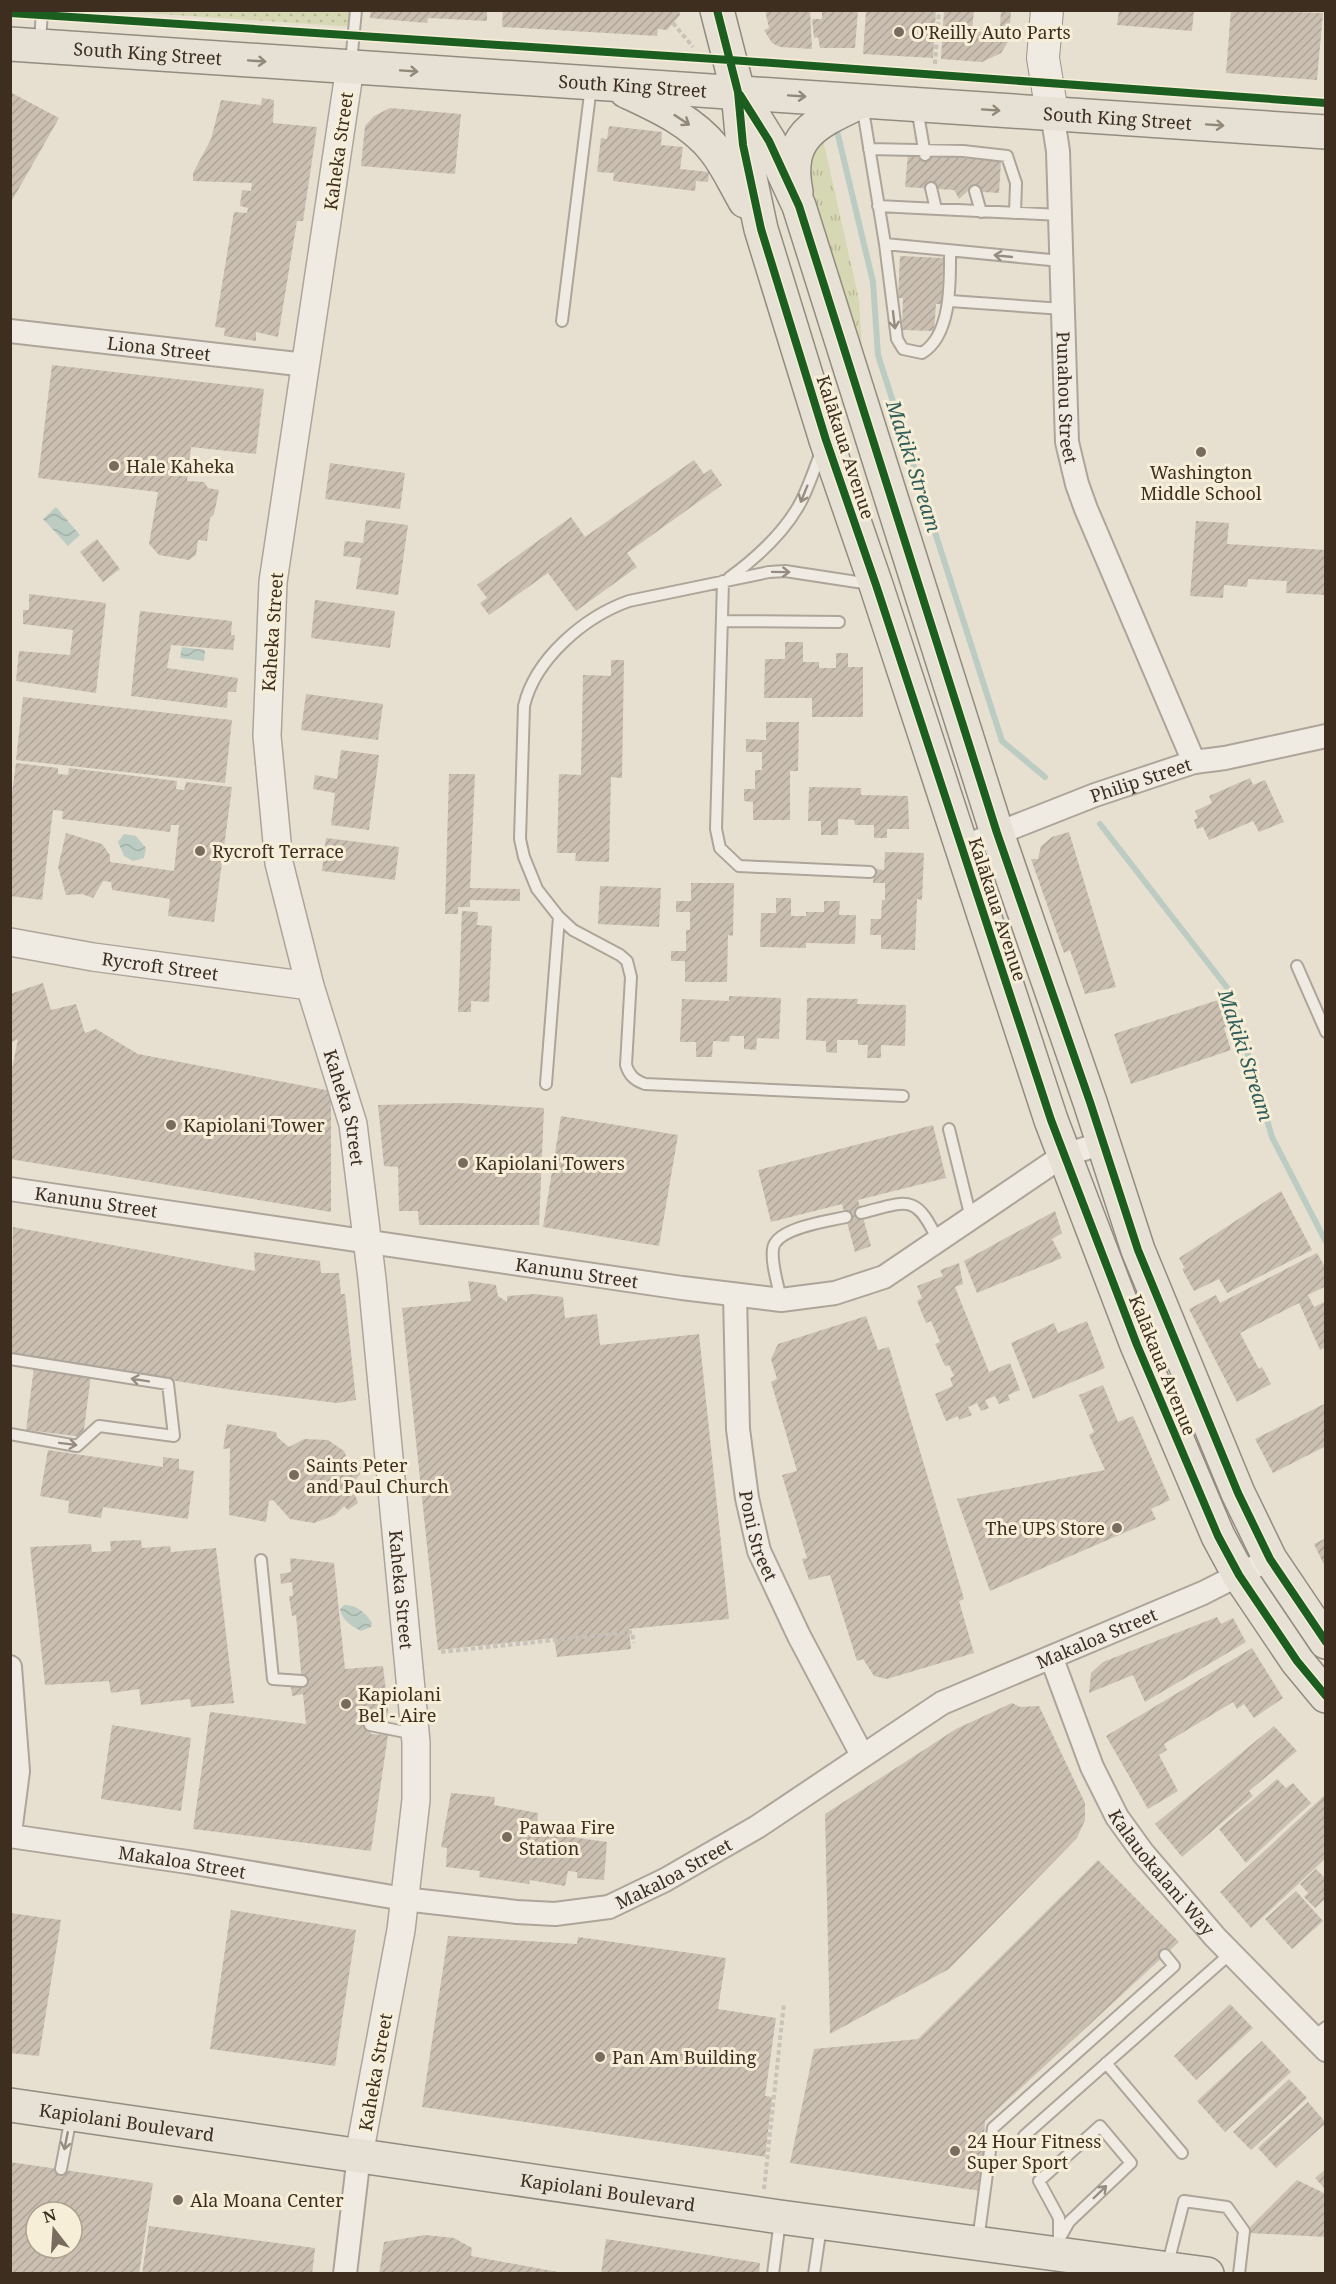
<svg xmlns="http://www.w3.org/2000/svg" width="1336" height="2284" font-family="'Noto Serif',serif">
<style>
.grass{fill:url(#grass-tufts)}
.park{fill:url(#park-dots)}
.water{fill:url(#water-waves)}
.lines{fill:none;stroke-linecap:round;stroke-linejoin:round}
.stream{stroke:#bcccc2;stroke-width:6}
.building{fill:url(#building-hatch);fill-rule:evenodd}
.service-casing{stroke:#ada599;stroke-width:14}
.minor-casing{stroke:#ada599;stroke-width:26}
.tertiary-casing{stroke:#ada599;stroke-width:30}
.secondary-casing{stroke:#9c958a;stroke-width:34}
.primary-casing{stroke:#928b80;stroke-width:36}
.path{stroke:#c8c2b9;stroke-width:4;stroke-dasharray:4.5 3;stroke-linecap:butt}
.service{stroke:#efebe3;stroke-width:10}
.minor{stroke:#efebe3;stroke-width:22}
.tertiary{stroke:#efebe3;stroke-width:27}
.secondary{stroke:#efebe3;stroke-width:32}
.primary{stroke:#e6e1d4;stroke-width:33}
.cycleway-casing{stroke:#f7eed8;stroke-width:11}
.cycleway{stroke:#1b5e20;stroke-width:8}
.oneway{stroke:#92887a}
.oneway2{stroke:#968c82}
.poi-dot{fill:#786c5e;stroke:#f7eed8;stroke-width:2}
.labels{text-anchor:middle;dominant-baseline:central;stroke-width:6;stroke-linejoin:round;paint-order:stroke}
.poi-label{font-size:18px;fill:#3d2e20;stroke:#f7eed8;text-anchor:start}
.street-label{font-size:18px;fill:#3d2e20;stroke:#f7eed8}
.water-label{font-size:20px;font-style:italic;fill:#2f5d5a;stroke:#f7eed8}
</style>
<defs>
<pattern id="grass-tufts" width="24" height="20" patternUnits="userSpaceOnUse" patternTransform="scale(1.5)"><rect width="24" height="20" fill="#d6d7b3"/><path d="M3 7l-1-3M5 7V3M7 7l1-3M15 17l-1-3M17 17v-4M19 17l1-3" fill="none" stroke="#b9b99a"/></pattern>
<pattern id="park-dots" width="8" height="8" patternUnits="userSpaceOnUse" patternTransform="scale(1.5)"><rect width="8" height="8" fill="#d6d7b3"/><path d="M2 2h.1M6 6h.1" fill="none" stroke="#b9b99a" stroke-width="1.8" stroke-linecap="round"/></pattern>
<pattern id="water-waves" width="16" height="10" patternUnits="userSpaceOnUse" patternTransform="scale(1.5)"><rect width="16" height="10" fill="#bcccc2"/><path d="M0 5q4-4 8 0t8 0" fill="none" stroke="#a2b0a6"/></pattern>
<pattern id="building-hatch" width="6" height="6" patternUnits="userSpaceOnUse" patternTransform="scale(1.5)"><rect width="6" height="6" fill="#cbbfb2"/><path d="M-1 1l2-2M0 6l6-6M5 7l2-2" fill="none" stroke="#afa499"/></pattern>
</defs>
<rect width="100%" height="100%" fill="#e7e0d1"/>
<path class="grass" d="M822 135 859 300 864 379 828 266 807 169V157Z"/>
<path class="park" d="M115 11H356L355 27Z"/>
<path class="water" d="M56 507 80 535 68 546 43 519Z
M182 647 205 650 204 661 180 658Z
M124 834 136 836 146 848 144 858 133 861 124 856 118 842Z
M344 1605C356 1604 366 1613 372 1623L371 1627 361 1631C351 1626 342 1620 340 1609Z"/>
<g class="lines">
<path class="stream" d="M837 131 873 282 878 355 1002 741 1045 777
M1100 824 1229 990 1272 1137 1326 1242"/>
</g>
<path class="building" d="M371 10H487V21L428 18 427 23 370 18Z
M503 10H679L680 15 667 30 658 29 657 36 502 27Z
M765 10H810L812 49 780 47 772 43 764 30 769 28Z
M822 10H858L855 48H820L818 37 814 38 812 19H822Z
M866 10H936L933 58 863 54Z
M944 10H974L972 31 982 32 1000 27 1001 10H1011L1009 40 1001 53 982 62 941 59Z
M1119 10H1194L1192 31 1117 25Z
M1231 10 1323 13 1317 80 1226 73Z
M10 92 59 118 10 204Z
M262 98 274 100 273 123 317 127 303 221H297L278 337 256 332V341L224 336 225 328 215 327 234 212 247 213 248 208 240 206 242 190 251 191 252 183 193 181V173L211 139 221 100 261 105Z
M390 108 461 114 455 174 361 166 365 126 374 116Z
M609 126 662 132 661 145 683 147 680 169 709 172 708 182 696 181 695 191 613 181 614 173 597 172 601 138 607 139Z
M908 154 1001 161 999 193 968 191 959 199 954 190 905 187Z
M900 256 943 258 942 304H936L934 331 902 330 903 298H898Z
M52 365 264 389 256 454 191 447 187 481 204 482 208 488 219 490 214 514 210 518 207 541 198 540 196 555 189 560 159 555 149 544 158 492 38 478Z
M694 460 704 474 711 469 722 485 627 553 637 567 576 611 548 573 489 615 480 603 487 598 477 585 571 517 585 537Z
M330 463 405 473 400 509 325 499Z
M366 520 408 525 398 595 356 589 361 558 343 556 345 541 363 543Z
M1196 521 1229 523 1227 544 1326 550V595L1286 593 1287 581 1248 579 1247 587 1224 585 1223 598 1190 596Z
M97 539 120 569 103 582 80 552Z
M29 594 106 603 96 693 16 681 19 651 70 655 73 630 23 624V610H29Z
M315 600 395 611 390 648 311 638Z
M140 611 232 621 231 635H235L233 650 171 645 167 668 238 678 236 692H228L227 708 131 696Z
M785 642H803V662H819V668H836V653H848V667H863V717H812V698H764L765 659H785Z
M611 660H624L622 778 611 777 609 862 575 861 576 853H557L559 774 581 775 583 675 611 676Z
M306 694 383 704 378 740 301 730Z
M23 697 232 720 225 783 16 760Z
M766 722H799L798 771H790V820H753V802L744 801V789H755V770H762V752H746V739L766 740Z
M341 750 379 755 369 830 331 825 335 793 313 789 315 775 337 779Z
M16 763 58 768V774L68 775 69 768 177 781 176 789 184 790 186 782 232 787 214 922 168 916 170 899 112 890 111 882 103 881 93 898 82 894 66 895 58 867 66 833 102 844 110 855V862L174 871 179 825H171L170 832 62 819 63 811 53 810 42 900 10 896V807Z
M449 774H475L470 888 520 889V901L470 900V907H458V914H445Z
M1250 778 1253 785 1265 780 1284 822 1259 832 1253 821 1209 840 1203 827 1197 829 1194 820 1198 818 1195 811 1212 803 1209 796Z
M809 787 861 788V795L908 796 909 829H887V838H874V825H855L854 820 838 819V835H821V821H808Z
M1069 832 1116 987 1085 994 1070 950 1064 953 1031 859H1038L1041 846 1052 837Z
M326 838 399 847 395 880 322 871Z
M885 852 924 853 922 900 917 899 915 950 881 949V935H870L871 919H881L882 900H885V883H873L874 869 884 870Z
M691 883H734L733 936 728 935 727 982H685V961H671V951H686V930H690V912H676V901H691Z
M600 886 661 888 659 927 598 924Z
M776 898H791V916H806V912H824V901H840L839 915H856L855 944 806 943V948L760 947 761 913H776Z
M462 911 478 912 477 925 492 926 489 1002 471 1001V1012H458Z
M43 983 51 1010 76 1004 85 1033 96 1029 138 1054 331 1091V1212L10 1159V1079L18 1039 10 1043V994Z
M729 996 781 998 779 1039 757 1038 756 1050 744 1049V1036H730L729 1042 713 1041 712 1057H696V1042H680L682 999 729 1001Z
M807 998 858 999 857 1004 906 1005 905 1046 881 1045V1058H867L868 1045H858V1040H837V1053L826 1052V1041L806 1040Z
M1224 998 1232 1025 1224 1028 1231 1050 1131 1084 1114 1034Z
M459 1103 544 1108 539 1225H419L418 1211H399L398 1167 384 1166 378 1105Z
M561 1116 678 1135 659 1246 543 1227Z
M933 1125 946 1178 858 1200 871 1246 855 1252 842 1204 771 1222 758 1170Z
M1281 1191 1312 1250 1227 1293 1219 1279 1194 1291 1182 1269 1185 1268 1179 1258Z
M1055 1211 1062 1233 1052 1239 1062 1258 977 1293 964 1261Z
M13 1227 255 1271 254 1252 320 1261 321 1273H339L341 1294H345L356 1400 337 1403 233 1390 10 1355Z
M1317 1253 1326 1269V1286L1308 1295 1314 1307 1326 1301V1347L1320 1350 1299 1303 1240 1333 1259 1369 1262 1367 1271 1384 1237 1402 1189 1309 1216 1295 1220 1303Z
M959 1263 963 1284 955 1287 989 1372 1010 1363 1020 1390 1008 1395 1010 1400 999 1404 995 1396 985 1400 989 1408 981 1411 977 1403 968 1407 972 1415 959 1420 958 1416 946 1421 935 1394 953 1386 950 1378 954 1376 949 1365 945 1366 935 1344 940 1342 931 1321 926 1323 917 1301 922 1298 917 1286 943 1276 940 1270Z
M468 1281 496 1285 498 1296 507 1302V1296L534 1294 563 1297 565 1318 597 1314 600 1345 699 1334 729 1619 629 1629 631 1649 557 1657 554 1638 438 1650 402 1308 471 1301Z
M866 1316 878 1350 889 1347 964 1599 959 1601 974 1653 887 1679 874 1676 863 1659 857 1661 830 1575 809 1580 802 1559 807 1558 782 1475 797 1471 771 1382 777 1379 771 1359 778 1344Z
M1087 1321 1105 1368 1033 1399 1011 1343 1054 1323 1058 1333Z
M34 1367 91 1375 83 1437 26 1430Z
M1103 1385 1118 1422 1133 1416 1170 1500 1151 1509 1156 1519 990 1591 957 1499 1105 1470 1089 1435 1094 1432 1079 1395Z
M1326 1403V1446L1273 1473 1255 1439Z
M227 1424 276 1432 277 1437 289 1447 304 1439 328 1440 344 1451 349 1463 355 1460 363 1471 355 1480 353 1489 358 1503 348 1510 344 1506 335 1515 314 1523 290 1519 273 1500 269 1501 266 1522 229 1515 230 1448 223 1449Z
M48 1450 163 1467V1457L179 1459V1469L194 1471 188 1519 103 1507 101 1518 68 1513 69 1501 40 1496Z
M1326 1538V1569L1314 1544Z
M141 1540 142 1548 170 1546 171 1552 216 1548 234 1703 191 1707 190 1699 141 1705 139 1689 111 1693 109 1681 45 1685 30 1547 91 1544 92 1552 111 1551 110 1541Z
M290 1558 334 1563 345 1669 383 1666 389 1717 370 1715 371 1734 388 1735 371 1851 193 1829 210 1712 306 1724 303 1694 292 1696 291 1685 302 1683 296 1615 292 1616 289 1596H293L292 1582 281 1584 280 1574 291 1572Z
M1217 1617 1221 1624 1233 1618 1246 1642 1145 1702 1133 1675 1089 1693 1091 1673 1103 1662Z
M1252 1648 1283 1698 1254 1718 1244 1704 1237 1709 1233 1702 1164 1744 1167 1750 1159 1755 1178 1791 1148 1809 1106 1736Z
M1012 1703 1020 1707 1039 1706 1085 1803V1820L1077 1838 949 1969 830 2034 825 1814 956 1729Z
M112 1725 191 1738 181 1811 101 1799Z
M1274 1726 1297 1751 1249 1791 1253 1796 1182 1857 1155 1824Z
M1277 1779 1286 1788 1293 1783 1311 1803 1246 1863 1219 1829Z
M451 1793 495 1797 494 1805 538 1813 536 1832 607 1842 604 1880 577 1878V1872L568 1871 565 1886 530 1880 529 1884 479 1877 480 1871 446 1867 447 1848 441 1847Z
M1326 1794V1858L1251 1928 1220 1892Z
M1098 1860 1179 1942 985 2121 981 2191 790 2163 814 2049 918 2039Z
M1316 1869 1326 1879V1898L1315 1908 1304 1897 1308 1893 1300 1884Z
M1296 1891 1323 1921 1292 1949 1265 1919Z
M231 1910 356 1930 335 2066 210 2049Z
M10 1913 61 1920 39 2056 10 2053Z
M448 1936 577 1944 578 1937 726 1958 718 2009 776 2018 765 2096 772 2097 765 2157 422 2107Z
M1230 2004 1253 2028 1196 2080 1174 2056Z
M1262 2041 1291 2072 1225 2132 1197 2101Z
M1289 2079 1307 2098 1251 2150 1233 2132Z
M1308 2102 1326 2123 1276 2168 1258 2148Z
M10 2162 153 2183 139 2274H10ZM36 2212H72V2248H36Z
M1326 2169V2190L1315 2178Z
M1297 2180 1326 2194V2237L1249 2233 1248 2229Z
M149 2226 315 2248 312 2274H142Z
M425 2235 454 2238 472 2248 471 2256 569 2274H379L384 2242Z
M606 2239 760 2263 759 2274H601Z"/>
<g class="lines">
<defs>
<path id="service" d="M40 43 42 10
M351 63 356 10
M862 104 885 244
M917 108 925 155
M869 149 963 151 1007 156 1016 183 1015 213
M931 188 936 209
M975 191 981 212
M878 206 1060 215
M950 251C950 281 952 335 922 353L903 349 897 339 885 244 1061 261
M950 301 1063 309
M562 321 591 86
M729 578C755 559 781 536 798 507 808 490 814 469 822 450
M723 581 716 829 720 848 739 866 870 872
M870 584 785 571 769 572 629 601C584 617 535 659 524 706L520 839 524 857 537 889 559 917 573 930 620 955 627 961 631 977 626 1065C629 1075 634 1080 645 1084L903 1096
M722 621 839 622
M1297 966 1326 1032
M546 1084 559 917
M949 1129 971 1218
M861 1213C908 1201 916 1193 938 1241
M781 1300C778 1284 771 1264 773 1249 775 1228 828 1221 846 1217
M10 1359 168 1384 174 1436 99 1426 77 1446 10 1434
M261 1560 273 1679 302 1681
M370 1725 415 1734
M1313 2037 1326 2027
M1106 2063 1182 2153
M1024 2136 1231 1953
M61 2169 71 2117
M978 2241 993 2128 1174 1966 1165 1955
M1059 2251V2218L1039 2181 1100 2126 1131 2163 1069 2222 1061 2236
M1167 2267 1184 2201 1227 2207 1244 2231 1239 2274
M773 2274 780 2220
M814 2274 821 2226"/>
<g id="minor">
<path id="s1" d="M1052 113 1058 151 1067 442 1077 484 1086 509 1194 762"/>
<path id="s2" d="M10 331 306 365"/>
<path id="s3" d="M963 847 1095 795 1194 762 1225 758 1326 736"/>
<path id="s4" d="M10 1189 682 1288 781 1300 835 1293 884 1277 1064 1155 1104 1143"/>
<path id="s5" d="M735 1295 738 1429 747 1498 759 1551 799 1636 862 1755"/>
<path id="s6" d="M1052 1659 1092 1767 1117 1817 1143 1853 1215 1937 1326 2050"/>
<path d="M10 1667 18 1771 10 1833"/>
<path id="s7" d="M10 1836 188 1862 404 1899 517 1912 555 1914 609 1907 665 1880 757 1827 942 1703 1203 1593 1270 1559"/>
<path d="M345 2274 359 2155"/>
</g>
<g id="tertiary">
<path id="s8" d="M350 67 273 582 267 736 279 863 310 986 353 1124 372 1279 416 1742V1800L401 1930 359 2155"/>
<path id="s9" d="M10 942 93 957 310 986"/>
</g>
<path id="secondary" d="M1047 10 1043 58 1052 113"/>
<g id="primary">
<path d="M717 10 738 92 743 145 761 229 826 440 876 585 1051 1120 1137 1345 1218 1536 1239 1575 1297 1661 1326 1696"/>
<path id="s10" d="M10 44 1326 132"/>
<path d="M626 91C658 106 692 121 714 149 727 165 735 184 745 201"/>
<path d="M741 96 769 141 799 206 997 833 1090 1102 1138 1250 1238 1493 1270 1559 1326 1642"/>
<path d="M796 192C785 136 815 123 860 102"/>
<path id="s11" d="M10 2105 780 2217 1207 2274"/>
</g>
</defs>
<use href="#service" class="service-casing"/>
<use href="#minor" class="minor-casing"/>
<use href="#tertiary" class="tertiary-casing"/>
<use href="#secondary" class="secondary-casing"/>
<use href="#primary" class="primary-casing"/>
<path class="path" d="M673 23 693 47
M935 64 939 10
M441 1652 632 1632 634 1643
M764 2189 784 2003"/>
<use href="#service" class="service"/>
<use href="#minor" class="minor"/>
<use href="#tertiary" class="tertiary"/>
<use href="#secondary" class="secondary"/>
<use href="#primary" class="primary"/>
<defs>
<path id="cycleway" d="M717 10 738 92 743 145 761 229 826 440 876 585 1051 1120 1137 1345 1218 1536 1239 1575 1297 1661 1326 1696
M10 13 730 60 1326 103
M740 95 769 141 799 206 997 833 1090 1102 1138 1250 1238 1493 1270 1559 1326 1642"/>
</defs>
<use href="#cycleway" class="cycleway-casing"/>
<use href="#cycleway" class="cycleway"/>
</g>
<defs><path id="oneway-shaft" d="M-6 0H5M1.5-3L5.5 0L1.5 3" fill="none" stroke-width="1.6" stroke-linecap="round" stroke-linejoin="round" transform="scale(1.5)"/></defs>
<g class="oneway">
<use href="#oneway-shaft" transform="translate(257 61) rotate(4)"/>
<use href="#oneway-shaft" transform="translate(409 71) rotate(4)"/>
<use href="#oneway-shaft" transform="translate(797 96) rotate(4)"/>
<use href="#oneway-shaft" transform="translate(991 110) rotate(4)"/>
<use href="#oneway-shaft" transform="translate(682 120) rotate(33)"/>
<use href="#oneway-shaft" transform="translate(1215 125) rotate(4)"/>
</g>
<g class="oneway2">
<use href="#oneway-shaft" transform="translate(1003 256) rotate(-174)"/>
<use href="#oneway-shaft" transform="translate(894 320) rotate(83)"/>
<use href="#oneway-shaft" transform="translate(804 494) rotate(112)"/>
<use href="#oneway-shaft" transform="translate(781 572) rotate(1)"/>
<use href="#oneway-shaft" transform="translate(140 1380) rotate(-171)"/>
<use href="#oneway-shaft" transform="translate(68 1444) rotate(7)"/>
<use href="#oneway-shaft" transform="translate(66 2141) rotate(101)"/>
<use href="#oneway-shaft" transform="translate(1100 2192) rotate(-44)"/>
</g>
<g class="poi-dot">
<circle cx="899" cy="32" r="6"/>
<circle cx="1201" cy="452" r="6"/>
<circle cx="114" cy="466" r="6"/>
<circle cx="200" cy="851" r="6"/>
<circle cx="171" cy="1125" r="6"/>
<circle cx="463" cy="1163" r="6"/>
<circle cx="294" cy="1475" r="6"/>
<circle cx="1117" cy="1528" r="6"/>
<circle cx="346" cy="1704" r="6"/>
<circle cx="507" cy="1837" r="6"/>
<circle cx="600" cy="2057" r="6"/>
<circle cx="955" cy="2151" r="6"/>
<circle cx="178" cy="2200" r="6"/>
</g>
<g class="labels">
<g class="poi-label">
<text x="911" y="32">O'Reilly Auto Parts</text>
<text x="126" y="466">Hale Kaheka</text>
<text x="1201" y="472" text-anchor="middle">Washington<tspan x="1201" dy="21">Middle School</tspan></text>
<text x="212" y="851">Rycroft Terrace</text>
<text x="183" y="1125">Kapiolani Tower</text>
<text x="475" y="1163">Kapiolani Towers</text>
<text x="306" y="1465">Saints Peter<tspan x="306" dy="21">and Paul Church</tspan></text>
<text x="1105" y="1528" text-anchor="end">The UPS Store</text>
<text x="358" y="1694">Kapiolani<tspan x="358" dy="21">Bel - Aire</tspan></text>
<text x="519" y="1827">Pawaa Fire<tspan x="519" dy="21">Station</tspan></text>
<text x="612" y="2057">Pan Am Building</text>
<text x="967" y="2141">24 Hour Fitness<tspan x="967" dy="21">Super Sport</tspan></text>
<text x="190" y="2200">Ala Moana Center</text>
</g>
<g class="street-label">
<text stroke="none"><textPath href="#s10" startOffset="138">South King Street</textPath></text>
<text stroke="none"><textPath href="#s10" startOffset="624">South King Street</textPath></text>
<text stroke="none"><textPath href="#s10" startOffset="1110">South King Street</textPath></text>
<text transform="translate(338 151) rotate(-82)">Kaheka Street</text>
<text stroke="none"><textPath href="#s2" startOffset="150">Liona Street</textPath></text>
<text stroke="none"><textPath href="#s1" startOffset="285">Punahou Street</textPath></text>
<text transform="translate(846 447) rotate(72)">Kalākaua Avenue</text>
<text transform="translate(272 632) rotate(-86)">Kaheka Street</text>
<text stroke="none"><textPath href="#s3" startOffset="190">Philip Street</textPath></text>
<text transform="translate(998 909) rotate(72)">Kalākaua Avenue</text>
<text stroke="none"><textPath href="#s9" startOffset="152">Rycroft Street</textPath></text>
<text stroke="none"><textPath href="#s8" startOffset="1056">Kaheka Street</textPath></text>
<text stroke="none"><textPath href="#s4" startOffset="87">Kanunu Street</textPath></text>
<text stroke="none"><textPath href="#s4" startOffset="573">Kanunu Street</textPath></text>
<text transform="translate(1163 1365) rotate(68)">Kalākaua Avenue</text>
<text stroke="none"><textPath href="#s5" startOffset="243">Poni Street</textPath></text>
<text stroke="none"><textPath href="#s8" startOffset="1542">Kaheka Street</textPath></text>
<text stroke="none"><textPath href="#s7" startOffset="1164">Makaloa Street</textPath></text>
<text stroke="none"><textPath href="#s7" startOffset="174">Makaloa Street</textPath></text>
<text stroke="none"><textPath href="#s6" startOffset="242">Kalauokalani Way</textPath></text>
<text stroke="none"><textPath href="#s7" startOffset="678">Makaloa Street</textPath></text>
<text transform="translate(375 2072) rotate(-80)">Kaheka Street</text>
<text stroke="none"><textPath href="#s11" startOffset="118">Kapiolani Boulevard</textPath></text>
<text stroke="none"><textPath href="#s11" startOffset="604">Kapiolani Boulevard</textPath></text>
</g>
<g class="water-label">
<text transform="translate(914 466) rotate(72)">Makiki Stream</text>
<text transform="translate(1246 1055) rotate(72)">Makiki Stream</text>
</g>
</g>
<rect width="1336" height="2284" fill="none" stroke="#3d2e20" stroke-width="24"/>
<g transform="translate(54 2230) rotate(343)"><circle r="28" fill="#f7eed8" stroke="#ada18e" stroke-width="1.5"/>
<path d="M0-4.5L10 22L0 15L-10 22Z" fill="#786c5e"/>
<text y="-9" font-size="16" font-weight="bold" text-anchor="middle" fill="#3d2e20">N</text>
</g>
</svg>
